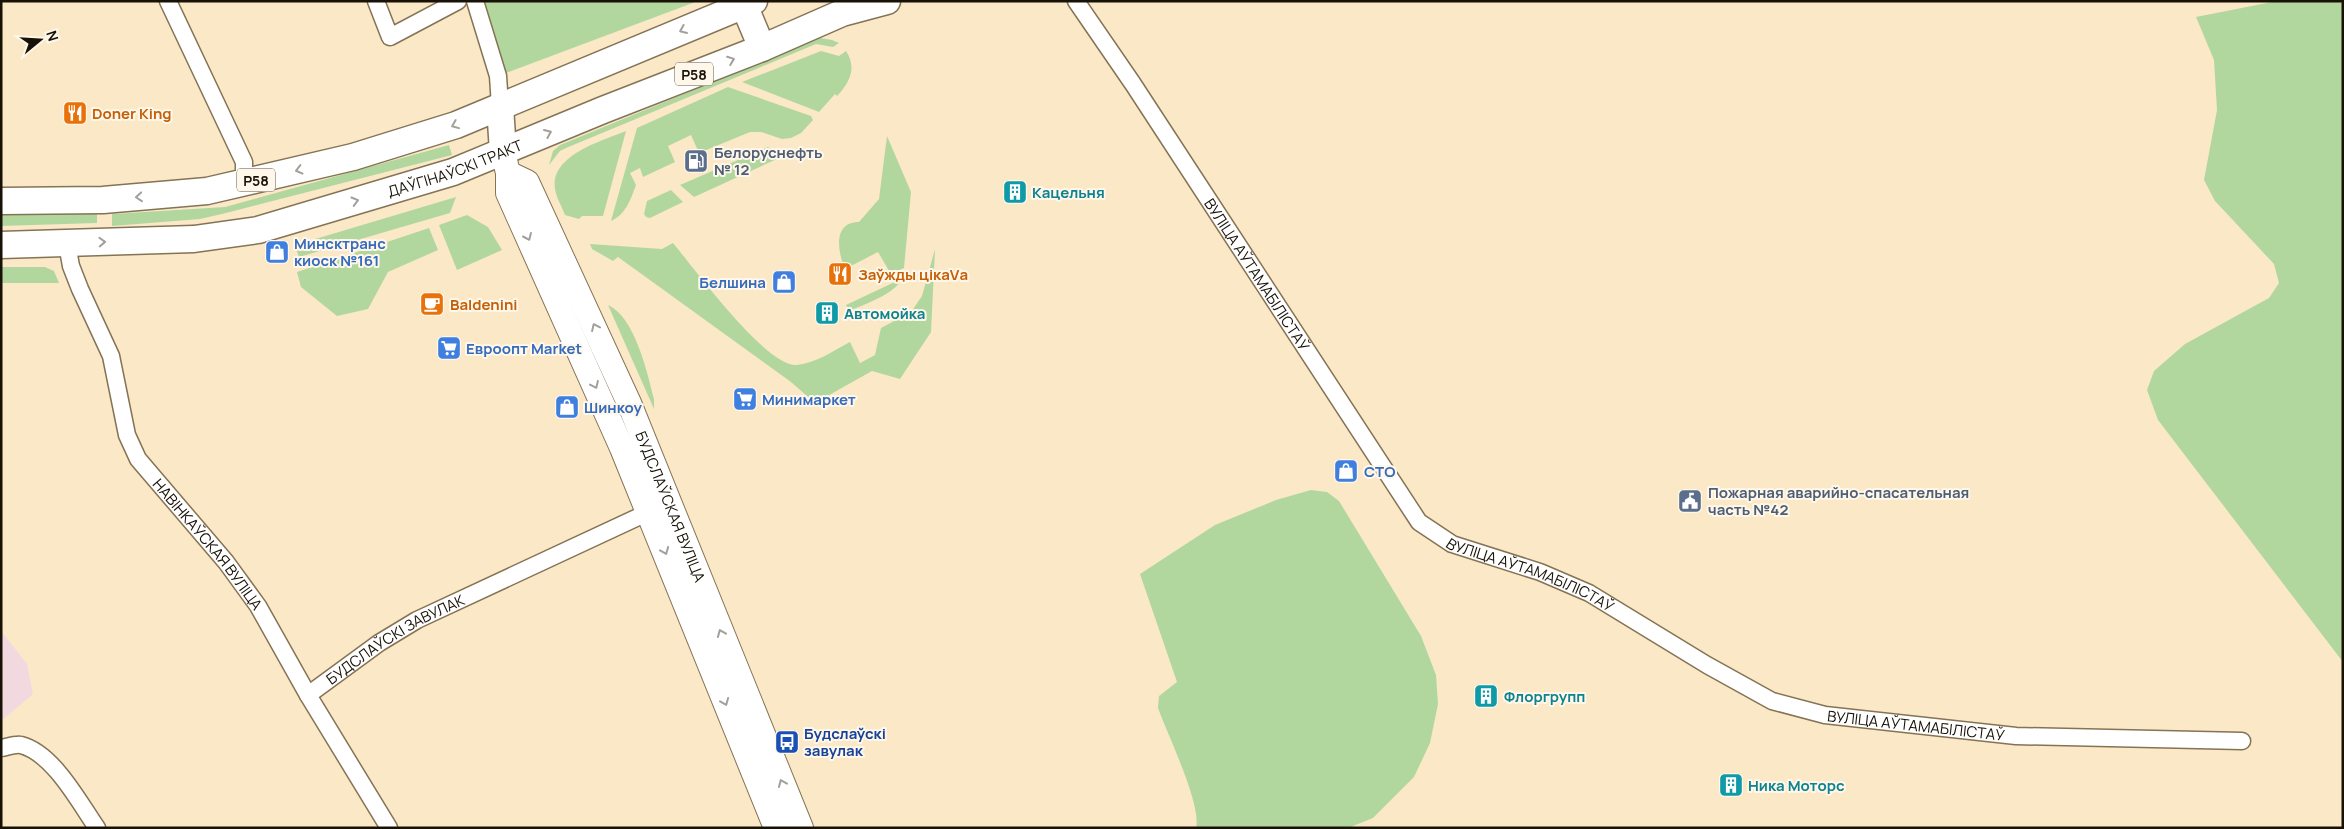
<svg xmlns="http://www.w3.org/2000/svg" width="2344" height="829" font-family="Manrope,sans-serif">
<style>
.education{fill:#f2d9e0}
.green{fill:#b2d79e}
.lines{fill:none;stroke-linecap:round;stroke-linejoin:round}
.street-casing{stroke:#847355;stroke-width:19}
.secondary-casing{stroke:#847355;stroke-width:26}
.primary-casing{stroke:#847355;stroke-width:29}
.street{stroke:#fff;stroke-width:16}
.secondary{stroke:#fff;stroke-width:24}
.primary{stroke:#fff;stroke-width:26}
.oneway{stroke:#a2a09b}
.labels{text-anchor:middle;dominant-baseline:central;stroke-width:4;stroke-linejoin:round;paint-order:stroke}
.shield{fill:#fff7e9;stroke:#5d564a;stroke-width:1}
.shield-label{font-size:14px;font-weight:bold;fill:#171106}
.food-label{font-size:15px;font-weight:bold;fill:#c56008;stroke:#fff7e9;text-anchor:start}
.service-label{font-size:15px;font-weight:bold;fill:#4e5e75;stroke:#fff7e9;text-anchor:start}
.street-label{font-size:15px;fill:#171106;stroke:#fff7e9}
.culture-label{font-size:15px;font-weight:bold;fill:#0d838f;stroke:#fff7e9;text-anchor:start}
.shop-label{font-size:15px;font-weight:bold;fill:#366cbe;stroke:#fff7e9;text-anchor:start}
.transit-label{font-size:15px;font-weight:bold;fill:#164399;stroke:#fff7e9;text-anchor:start}
</style>
<rect width="100%" height="100%" fill="#fbe8c7"/>
<path class="education" d="M1 631 27 664 33 694 1 721Z"/>
<path class="green" d="M475 1H698L498 76Z
M2277 1H2343V662L2158 420 2147 390 2154 371 2185 344 2269 298 2279 283 2274 264 2215 201 2204 180 2217 110 2214 60 2196 17Z
M820 38 832 40 839 43 833 47 816 44 566 148 560 151 549 165 553 151 560 145Z
M821 51 839 56 846 51C857 68 850 82 837 96L835 94 819 112 742 82Z
M728 87 811 116 813 120 801 133 791 138 782 139 761 132H750L699 153 691 135 668 146 675 162 643 177 640 168 630 173 636 185C630 201 626 214 611 221L637 128Z
M626 131 603 216H582L579 219 565 215C562 207 556 197 555 189 550 155 602 141 626 131Z
M887 136 911 192 904 268 891 274 878 252 845 269C838 253 832 222 859 222L879 199Z
M449 145 452 155 226 213 200 219 112 226V214L225 207Z
M768 147 775 152 779 158 694 197 680 185Z
M671 190 683 202 650 218 646 217 644 214 647 201Z
M456 197 450 213 299 257 296 249 312 240Z
M97 213V223L1 226V215Z
M467 215 488 227 502 250 457 270 439 225Z
M429 228 438 250 388 272 368 309 337 316 301 287 297 272Z
M673 243C694 268 767 368 797 365 816 363 833 351 850 342L860 363 875 355 881 328 911 312 922 296 935 249 931 332 900 379 872 371 815 403 791 382 618 257 613 261 592 249 590 244 662 249Z
M1 267H45L54 271 59 283H1Z
M901 279C897 293 863 305 849 311L846 305Z
M608 305C635 317 647 372 654 399V409Z
M1311 490 1327 492 1339 501 1421 636 1436 675 1438 704 1430 743 1414 777 1373 818 1348 828H1196C1202 805 1167 733 1158 708L1159 696 1177 682 1140 574 1215 525 1276 500Z"/>
<g class="lines">
<defs>
<g id="street">
<path d="M168 1 244 162V184"/>
<path d="M376 1 390 37 458 1"/>
<path d="M475 1 498 76 500 106"/>
<path id="s1" d="M1076 1 1133 84 1419 522 1452 544 1540 572 1589 593 1707 665 1772 701 1825 715 2016 736 2242 741"/>
<path id="s2" d="M67 244 71 266 80 289 111 356 127 435 138 459 226 562 258 606 308 695 389 828"/>
<path id="s3" d="M308 695 379 643 417 620 649 512"/>
<path d="M1 748C7 747 15 744 21 745 53 753 79 802 97 828"/>
</g>
<g id="secondary">
<path d="M503 152 508 173V193L622 448 776 828"/>
<path id="s4" d="M508 173 527 182 629 403 801 828"/>
</g>
<g id="primary">
<path d="M744 5 762 48"/>
<path d="M500 106 503 152"/>
<path d="M1 201 103 200 207 191 353 157 456 125 754 1"/>
<path id="s5" d="M1 245 194 239 258 230 453 172 603 110 762 48 842 13 887 1"/>
</g>
</defs>
<use href="#street" class="street-casing"/>
<use href="#secondary" class="secondary-casing"/>
<use href="#primary" class="primary-casing"/>
<use href="#street" class="street"/>
<use href="#secondary" class="secondary"/>
<use href="#primary" class="primary"/>
</g>
<defs><path id="oneway-chevron" d="M-2-3.5L2.5 0L-2 3.5" fill="none" stroke-width="1.6" stroke-linecap="round" stroke-linejoin="round" transform="scale(1.25)"/></defs>
<g class="oneway">
<use href="#oneway-chevron" transform="translate(683 30) rotate(157)"/>
<use href="#oneway-chevron" transform="translate(731 60) rotate(-21)"/>
<use href="#oneway-chevron" transform="translate(455 125) rotate(158)"/>
<use href="#oneway-chevron" transform="translate(548 133) rotate(-23)"/>
<use href="#oneway-chevron" transform="translate(299 170) rotate(166)"/>
<use href="#oneway-chevron" transform="translate(139 197) rotate(175)"/>
<use href="#oneway-chevron" transform="translate(355 201) rotate(-16)"/>
<use href="#oneway-chevron" transform="translate(528 237) rotate(66)"/>
<use href="#oneway-chevron" transform="translate(102 242) rotate(-2)"/>
<use href="#oneway-chevron" transform="translate(595 327) rotate(-115)"/>
<use href="#oneway-chevron" transform="translate(595 385) rotate(65)"/>
<use href="#oneway-chevron" transform="translate(665 551) rotate(68)"/>
<use href="#oneway-chevron" transform="translate(721 633) rotate(-112)"/>
<use href="#oneway-chevron" transform="translate(725 702) rotate(68)"/>
<use href="#oneway-chevron" transform="translate(782 783) rotate(-113)"/>
</g>
<defs>
<symbol id="restaurant-square" viewBox="-11 -11 22 22"><rect x="-9" y="-9" width="18" height="18" rx="4" fill="#e8710a" stroke="#fff7e9"/><path d="M-5-6h1v4h1v-4h1v4h1v-4h1v5L-1.5 .5V6h-2V.5L-5-1ZM5-6V6H3V1.5H1.5Q1.5-4 5-6Z" fill="#fff"/></symbol>
<symbol id="fuel-square" viewBox="-11 -11 22 22"><rect x="-9" y="-9" width="18" height="18" rx="4" fill="#5c6f8a" stroke="#fff7e9"/><path d="M-5.5-6h7V0h2V4h1.3V-2.5L3-4.5l.8-.8L6-3V5H2.5V1h-1V6h-7ZM-4.2-4.7v3.2H.2V-4.7Z" fill="#fff"/></symbol>
<symbol id="building-square" viewBox="-11 -11 22 22"><rect x="-9" y="-9" width="18" height="18" rx="4" fill="#0f9aa8" stroke="#fff7e9"/><path d="M-4-6H4V6H1V3H-1V6H-4ZM-2.5-4.3h1.7v1.8h-1.7ZM.8-4.3h1.7v1.8H.8ZM-2.5-1h1.7V.8h-1.7ZM.8-1h1.7V.8H.8Z" fill="#fff"/></symbol>
<symbol id="shop-square" viewBox="-11 -11 22 22"><rect x="-9" y="-9" width="18" height="18" rx="4" fill="#3f7fe0" stroke="#fff7e9"/><path d="M-5-2.5h2.3a2.7 3.5 0 0 1 5.4 0H5L5.5 6h-11ZM-1.5-2.5h3a1.5 2.3 0 0 0-3 0Z" fill="#fff"/></symbol>
<symbol id="cafe-square" viewBox="-11 -11 22 22"><rect x="-9" y="-9" width="18" height="18" rx="4" fill="#e8710a" stroke="#fff7e9"/><path d="M-5.5-4.5H6V0H3Q3 3.5 0 3.5H-2.5Q-5.5 3.5-5.5 0ZM3-3.2v2h1.7v-2ZM-6 4.5H4V6H-6Z" fill="#fff"/></symbol>
<symbol id="supermarket-square" viewBox="-11 -11 22 22"><rect x="-9" y="-9" width="18" height="18" rx="4" fill="#3f7fe0" stroke="#fff7e9"/><path d="M-6-5.5h2.5l.6 2H6L4.5 2H-2.5L-4.4-4H-6ZM-1.5 3.2a1.3 1.3 0 1 0 .1 0ZM3 3.2a1.3 1.3 0 1 0 .1 0Z" fill="#fff"/></symbol>
<symbol id="civic-square" viewBox="-11 -11 22 22"><rect x="-9" y="-9" width="18" height="18" rx="4" fill="#5c6f8a" stroke="#fff7e9"/><path d="M-.6-6.5H3V-4.5H.6V-3L4-1V1h2V6H-6V1h2V-1L-.6-3ZM-1.2 2.5V6h2.4V2.5Z" fill="#fff"/></symbol>
<symbol id="bus-square" viewBox="-11 -11 22 22"><rect x="-9" y="-9" width="18" height="18" rx="4" fill="#1a4fb4" stroke="#fff7e9"/><path d="M-5-6H5V4H4V6H2V4H-2V6H-4V4H-5ZM-3.5-4V0h7V-4ZM-3.5 1.2v1.5H-2V1.2ZM2 1.2v1.5H3.5V1.2Z" fill="#fff"/></symbol>
</defs>
<g fill-rule="evenodd">
<use href="#restaurant-square" x="61" y="99" width="28" height="28"/>
<use href="#fuel-square" x="682" y="147" width="28" height="28"/>
<use href="#building-square" x="1001" y="178" width="28" height="28"/>
<use href="#shop-square" x="263" y="238" width="28" height="28"/>
<use href="#restaurant-square" x="826" y="260" width="28" height="28"/>
<use href="#shop-square" x="770" y="268" width="28" height="28"/>
<use href="#cafe-square" x="418" y="290" width="28" height="28"/>
<use href="#building-square" x="813" y="299" width="28" height="28"/>
<use href="#supermarket-square" x="435" y="334" width="28" height="28"/>
<use href="#supermarket-square" x="731" y="385" width="28" height="28"/>
<use href="#shop-square" x="553" y="393" width="28" height="28"/>
<use href="#shop-square" x="1332" y="457" width="28" height="28"/>
<use href="#civic-square" x="1676" y="487" width="28" height="28"/>
<use href="#building-square" x="1472" y="682" width="28" height="28"/>
<use href="#bus-square" x="773" y="728" width="28" height="28"/>
<use href="#building-square" x="1717" y="771" width="28" height="28"/>
</g>
<g class="labels">
<g class="shield">
<rect x="675" y="62.5" width="38" height="23" rx="4"/>
<rect x="237" y="168.5" width="38" height="23" rx="4"/>
</g>
<g class="shield-label">
<text x="694" y="74">Р58</text>
<text x="256" y="180">Р58</text>
</g>
<g class="food-label">
<text x="92" y="113">Doner King</text>
<text x="858" y="274">Заўжды цікаVа</text>
<text x="450" y="304">Baldenini</text>
</g>
<g class="service-label">
<text x="714" y="152">Белоруснефть<tspan x="714" dy="17">№ 12</tspan></text>
<text x="1708" y="492">Пожарная аварийно-спасательная<tspan x="1708" dy="17">часть №42</tspan></text>
</g>
<g class="street-label">
<text stroke="none"><textPath href="#s5" startOffset="464">ДАЎГІНАЎСКІ ТРАКТ</textPath></text>
<text stroke="none"><textPath href="#s1" startOffset="328">ВУЛІЦА АЎТАМАБІЛІСТАЎ</textPath></text>
<text stroke="none"><textPath href="#s4" startOffset="376">БУДСЛАЎСКАЯ ВУЛІЦА</textPath></text>
<text stroke="none"><textPath href="#s2" startOffset="338">НАВІНКАЎСКАЯ ВУЛІЦА</textPath></text>
<text stroke="none"><textPath href="#s1" startOffset="748">ВУЛІЦА АЎТАМАБІЛІСТАЎ</textPath></text>
<text stroke="none"><textPath href="#s3" startOffset="104">БУДСЛАЎСКІ ЗАВУЛАК</textPath></text>
<text stroke="none"><textPath href="#s1" startOffset="1168">ВУЛІЦА АЎТАМАБІЛІСТАЎ</textPath></text>
</g>
<g class="culture-label">
<text x="1032" y="192">Кацельня</text>
<text x="844" y="313">Автомойка</text>
<text x="1504" y="696">Флоргрупп</text>
<text x="1748" y="785">Ника Моторс</text>
</g>
<g class="shop-label">
<text x="294" y="243">Минсктранс<tspan x="294" dy="17">киоск №161</tspan></text>
<text x="766" y="282" text-anchor="end">Белшина</text>
<text x="466" y="348">Евроопт Market</text>
<text x="762" y="399">Минимаркет</text>
<text x="584" y="407">Шинкоу</text>
<text x="1364" y="471">СТО</text>
</g>
<g class="transit-label">
<text x="804" y="733">Будслаўскі<tspan x="804" dy="17">завулак</tspan></text>
</g>
</g>
<rect width="2344" height="829" fill="none" stroke="#171106" stroke-width="5"/>
<g transform="translate(40 40) rotate(72)" stroke="#fff7e9" stroke-width="4" paint-order="stroke">
<path d="M0-4L9 19L0 12L-9 19Z" fill="#171106"/>
<text y="-8" font-size="14" font-weight="bold" text-anchor="middle" fill="#171106">N</text>
</g>
</svg>
